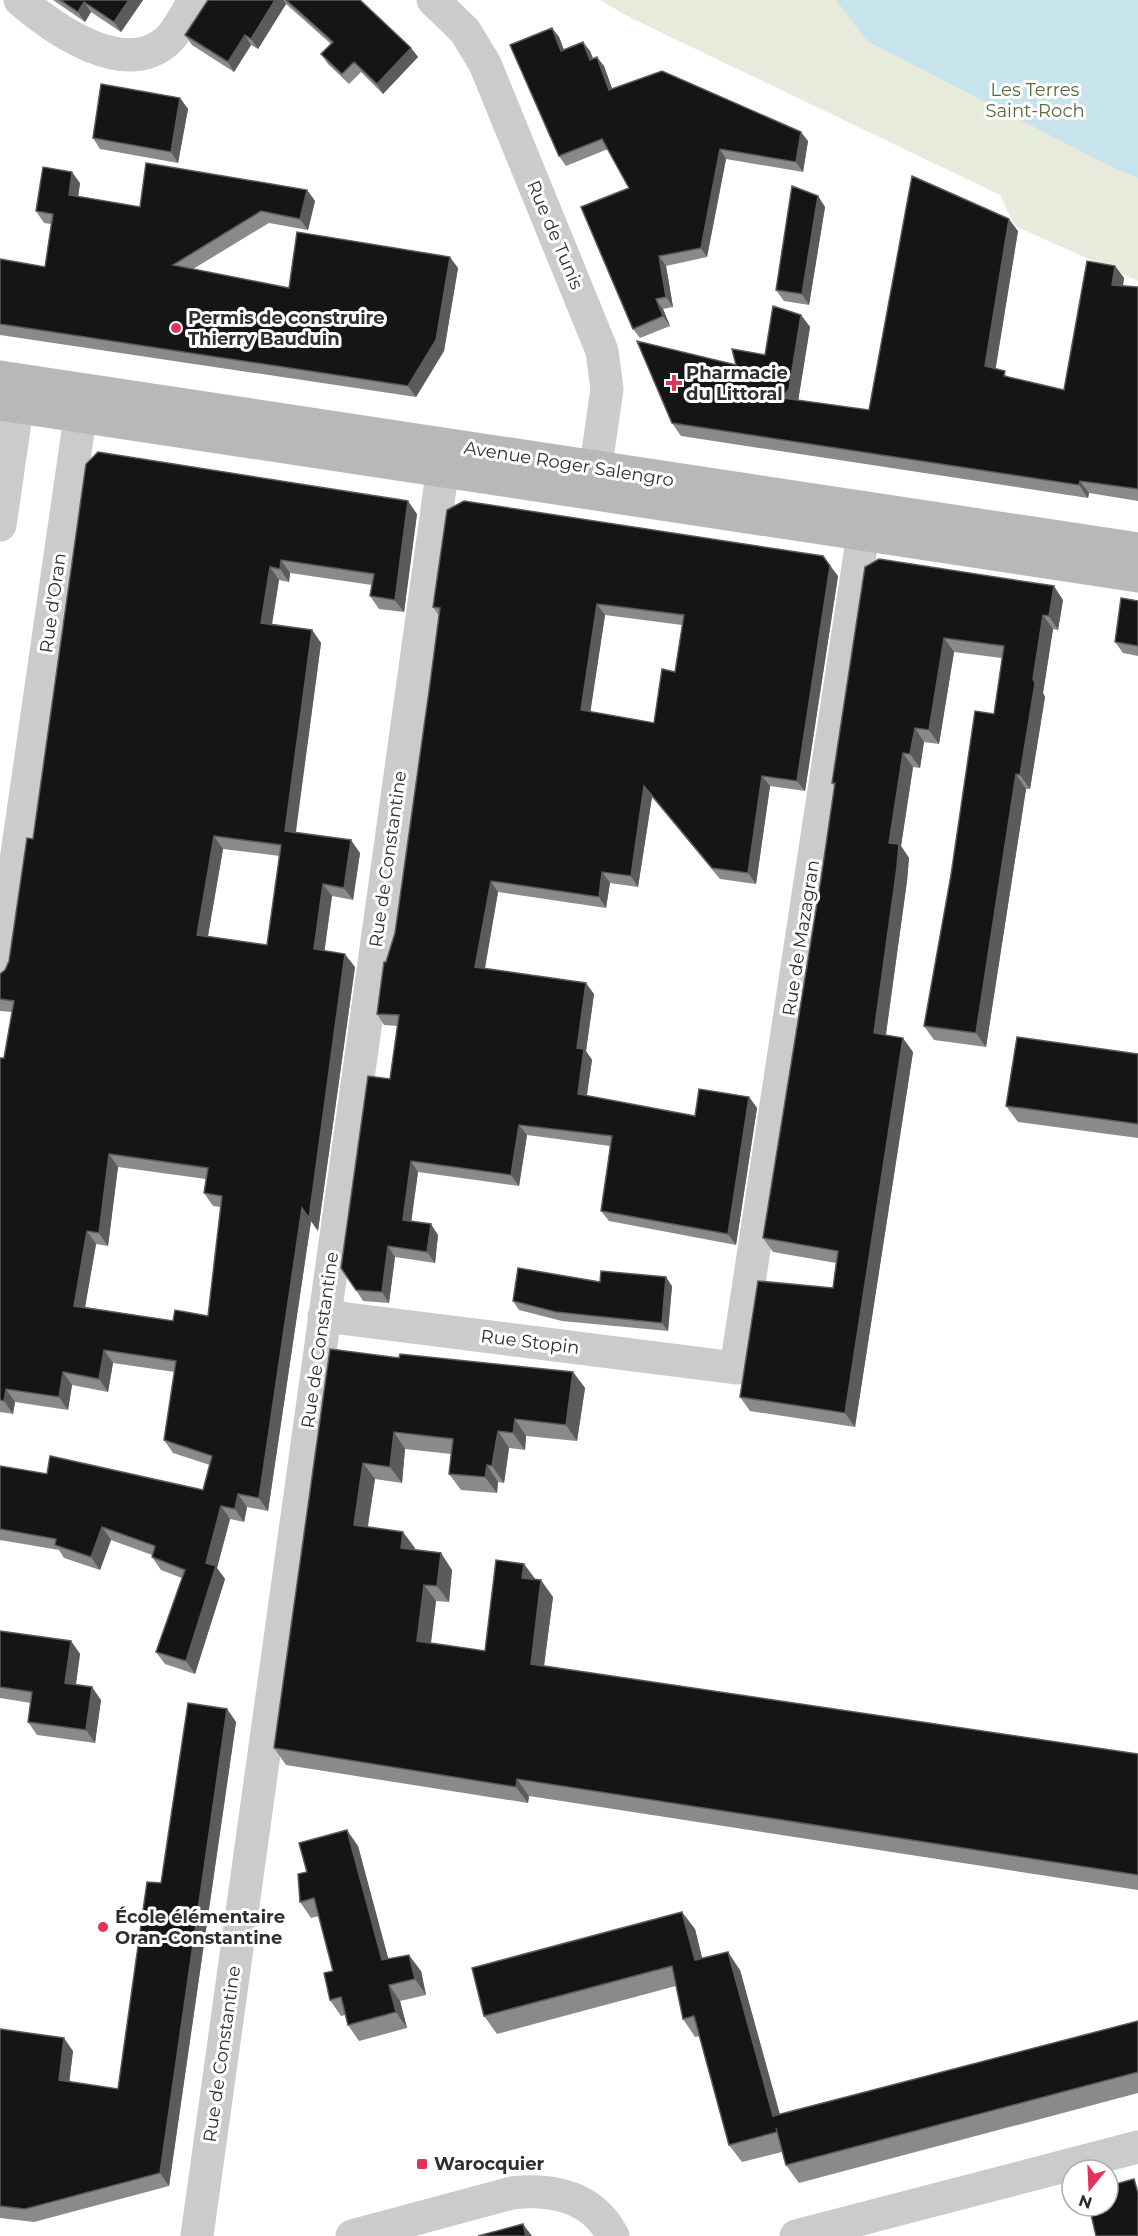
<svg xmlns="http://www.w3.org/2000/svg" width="1138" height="2236" font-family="Montserrat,sans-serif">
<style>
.garden{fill:#e6ebdb}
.water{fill:#c7e3eb}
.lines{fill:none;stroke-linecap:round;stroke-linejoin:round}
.minor{stroke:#cbcbcb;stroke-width:33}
.secondary{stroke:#b8b8b8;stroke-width:33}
.wall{fill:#8a8a8a;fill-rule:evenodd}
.shaded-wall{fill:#5b5b5b}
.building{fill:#151515;stroke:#5b5b5b;stroke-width:1.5;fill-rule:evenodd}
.poi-dot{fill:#e3315a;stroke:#fff;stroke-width:2}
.labels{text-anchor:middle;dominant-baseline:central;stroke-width:6;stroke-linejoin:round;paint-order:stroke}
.park-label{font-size:18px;fill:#58693c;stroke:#fff}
.street-label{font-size:18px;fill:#2e2e2e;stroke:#fff}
.poi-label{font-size:18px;font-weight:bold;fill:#2e2e2e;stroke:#fff;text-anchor:start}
</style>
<rect width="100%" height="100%" fill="#fff"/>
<path class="garden" d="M600 0H1138V281L1015 226 1000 195 631 18Z"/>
<path class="water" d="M836 0H1138V178L1104 163 867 41Z"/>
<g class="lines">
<path class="minor" d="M20 0C55 30 123 78 166 42 178 32 186 12 195 0
M433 0 465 31 485 64 602 351 607 389 592 493
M0 525 21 381
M0 971 84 390
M324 1316 736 1368 867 508
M197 2236 446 445
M352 2236 512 2193C553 2188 593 2197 613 2236
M796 2236 1138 2147"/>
<path class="secondary" d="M0 377 1138 549
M0 404 1138 576"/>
</g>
<path class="wall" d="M53 0H143L121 32 91 12 85 22Z
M208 0H360L411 48 418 57 383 94 361 72 349 84 328 64 321 54 331 44 286 4 258 49 251 45 234 72 192 45 185 35Z
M552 28 559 37 564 50 590 51 593 59 604 66 612 89 808 141 803 172 726 159 707 257 666 266 673 307 663 309 670 326 640 338 633 329 629 188 608 149 566 166 559 156Z
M180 98 188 109 178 163 100 149 93 138Z
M80 183 78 196 140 207 307 190 315 201 308 230 269 223 193 269 289 288 458 268 444 351 416 397 0 335V259L45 267 51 224 44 223 36 211Z
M818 196 825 207 809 305 784 301 776 290Z
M1018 231 995 369 1009 377 1064 390 1115 266 1124 278 1123 286 1138 287V501L1089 493 1088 498 681 436 672 423 736 365 765 355 801 315 810 327 798 400 869 410Z
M86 464 417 514 404 612 379 609 370 596 372 585 290 573 289 582 279 580 272 624 312 630 321 643 296 832 360 853 353 900 332 896 324 951 355 967 318 1231 311 1221 268 1511 247 1507 244 1522 230 1519 217 1568 225 1579 195 1674 165 1664 156 1652 182 1578 161 1570 152 1557V1555L111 1540 100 1570 64 1558 59 1550 0 1540V1466L47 1474 203 1490 210 1465 173 1453 164 1440 175 1372 113 1363 108 1392 72 1385 68 1410 15 1402 13 1414 0 1412V1058H4L12 1012 0 1011V974L5 970 9 961 33 839ZM223 849 280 856 267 945 208 936ZM118 1167 206 1179 204 1193 213 1206 221 1207 208 1316 173 1321 85 1307 96 1244 108 1246Z
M865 567 1063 600 1058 630 1053 629 1043 693 1045 697 1030 789H1026L986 1047 934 1040 924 1026 994 714 1002 658 954 652 939 744 924 742 920 768 913 767 901 846 909 858 907 881 886 1035 913 1052 855 1427 750 1411 740 1397 833 1288 836 1263 773 1252 763 1238 821 879 834 786 832 783Z
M838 576 805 791 770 786 756 884 720 879 652 797 638 887 610 883 606 908 498 892 485 969 594 994 586 1051 592 1060 587 1096 695 1116 749 1097 757 1108 736 1245 609 1221 601 1211 610 1146 527 1135 519 1186 418 1172 411 1222 438 1235 435 1263 395 1257 389 1303 363 1301 356 1290 390 1079 398 1026 384 1025 377 1014 386 962 395 933 439 616 433 607ZM605 615 682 625 675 672 654 723 590 712Z
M1138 601V656L1123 653 1115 642Z
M1138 1054V1138L1018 1122 1006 1106Z
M600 1282 672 1286 668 1331 562 1321 519 1310 513 1301Z
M330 1349 399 1358 573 1372 585 1388 577 1441 526 1436 525 1450 509 1448 504 1483 498 1482 497 1493 461 1490 449 1474 451 1454 405 1449 402 1483 375 1479 368 1527 415 1548V1550L452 1570 449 1602 436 1601 431 1643 485 1651 524 1564 535 1580 553 1597 544 1666 1138 1754V1890L529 1796 528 1803 286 1765 274 1748Z
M0 1631 71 1641 80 1654 76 1685 101 1700 95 1743 37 1735 28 1722 31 1703 0 1698Z
M227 1709 236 1722 169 2186 34 2222 0 2218V2029L73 2051 69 2082 118 2089 161 1883Z
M358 1846 388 1959 421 1971 426 1995 400 2001 407 2028 359 2041 348 2025 345 2015 341 2016 330 2000 333 1971 319 1916 311 1918 300 1902 307 1872Z
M695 1929 702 1958 740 1970 780 2114 1138 2021V2093L799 2183 786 2165 782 2152 742 2162 729 2145 700 2036 695 2037 683 2019 676 1986 497 2034 484 2016Z"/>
<path class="shaded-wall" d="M129 0H143L121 32 114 22Z
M275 0H283L286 4 258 49 251 39Z
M84 2 91 12 85 22 78 12Z
M552 28 559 37 568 61 561 51Z
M245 35 251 45 234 72 228 62Z
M583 42 590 51 597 69 590 60Z
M411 48 418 57 383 94 377 84Z
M597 57 604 66 616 99 609 90Z
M180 98 188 109 178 163 171 152Z
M801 132 808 141 803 172 796 162Z
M720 149 726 159 707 257 701 248Z
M72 172 80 183 77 206 69 195Z
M307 190 315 201 308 230 300 219Z
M818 196 825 207 809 305 802 294Z
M1009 219 1018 231 994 379 985 366Z
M659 256 666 266 673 307 666 297Z
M450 257 458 268 444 351 416 397 408 386Z
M1115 266 1124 278 1121 297 1112 285Z
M656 299 663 309 670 326 663 316Z
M801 315 810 327 798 402 782 398Z
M1080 481 1089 493 1088 498 1079 485Z
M408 501 417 514 404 612 395 600Z
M823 556 838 576 805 791 797 781Z
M281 560 290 573 289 582 280 569Z
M270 567 279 580 270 636 261 623Z
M1054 586 1063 600 1058 630 1049 616Z
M597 604 605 615 589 721 581 710Z
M1043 615 1053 629 1043 693 1045 697 1030 789 1020 775 1033 679Z
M312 630 321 643 294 844 285 831Z
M944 638 954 652 939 744 929 730Z
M915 728 924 742 920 768 910 754Z
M903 753 913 767 901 846 909 858 907 881 884 1047 874 1033 889 843Z
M1016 774 1026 789 986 1047 976 1033Z
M762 776 770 786 756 884 748 873Z
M644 786 652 797 638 887 631 876Z
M214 836 223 849 206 947 197 935Z
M351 840 360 853 353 900 344 888Z
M602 872 610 883 606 908 599 897Z
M491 881 498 892 483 978 475 967Z
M323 884 332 896 323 962 314 949Z
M345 954 355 967 318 1231 311 1221 268 1511 259 1498 302 1208Z
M586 983 594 994 586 1051 592 1060 585 1105 578 1094 577 1048Z
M903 1038 913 1052 855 1427 845 1413Z
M749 1097 757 1108 736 1245 728 1234Z
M519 1125 527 1135 519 1186 511 1175Z
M109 1154 118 1167 108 1246 99 1233Z
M411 1161 418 1172 410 1231 403 1220Z
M431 1224 438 1235 435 1263 427 1252Z
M87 1231 96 1244 83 1319 74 1306Z
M388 1246 395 1257 389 1303 382 1292Z
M666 1277 672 1286 668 1331 662 1323Z
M104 1350 113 1363 108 1392 99 1379Z
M63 1372 72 1385 68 1410 59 1397Z
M573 1372 585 1388 577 1441 566 1425Z
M6 1389 15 1402 13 1414 4 1401Z
M515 1419 526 1436 525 1450 513 1433Z
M498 1431 509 1448 504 1483 492 1466Z
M394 1432 405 1449 402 1483 390 1467Z
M363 1463 375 1479 365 1542 354 1525Z
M487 1465 498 1482 497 1493 485 1477Z
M238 1494 247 1507 244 1522 235 1509Z
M221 1506 230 1519 217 1568 225 1579 195 1674 186 1661 206 1563Z
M102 1527 111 1540 100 1570 91 1557Z
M403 1532 415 1548 413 1565 401 1548Z
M441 1553 452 1570 449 1602 437 1586Z
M524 1564 536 1580 522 1578Z
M541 1580 553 1597 542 1681 531 1664Z
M424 1585 436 1601 429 1658 417 1641Z
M71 1641 80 1654 74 1696 65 1683Z
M92 1687 101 1700 95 1743 86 1730Z
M227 1709 236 1722 169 2186 160 2173Z
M517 1779 529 1796 528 1803 516 1787Z
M347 1830 358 1846 393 1976 382 1960Z
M682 1912 695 1929 707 1978 695 1960Z
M728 1952 740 1970 785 2134 773 2116Z
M409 1955 421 1971 426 1995 415 1979Z
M389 1985 400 2001 407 2028 396 2012Z
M64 2038 73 2051 68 2093 59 2080Z
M523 2224 532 2236H526Z"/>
<path class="building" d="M60 0H129L114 22 84 2 78 12Z
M208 0H275L251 39 245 35 228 62 185 35Z
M286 0H360L411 48 377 84 354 62 342 74 321 54 333 42Z
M552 28 561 51 583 42 590 60 597 57 609 90 662 71 801 132 796 162 720 149 701 248 659 256 666 297 656 299 663 316 633 329 581 207 629 188 602 139 559 156 510 45Z
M101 84 180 98 171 152 93 138Z
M146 163 307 190 300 219 261 211 173 265 289 288 297 232 450 257 436 340 408 386 0 324V259L45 267 53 214 36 211 43 167 72 172 69 195 140 207Z
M912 176 1009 219 985 366 1005 371 1004 376 1064 390 1087 261 1115 266 1112 285 1138 287V489L1080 481 1079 485 672 423 637 341 736 365 732 349 765 355 773 306 801 315 789 389 782 398 869 410Z
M792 186 818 196 802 294 776 290Z
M98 452 408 501 395 600 370 596 374 574 281 560 280 569 270 567 261 623 312 630 285 831 351 840 344 888 323 884 314 949 345 954 309 1218 302 1208 259 1498 238 1494 235 1509 221 1506 206 1563 216 1566 186 1661 156 1652 185 1570 152 1557 155 1546 102 1527 91 1557 55 1545 56 1539 0 1529V1466L47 1474 50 1456 203 1490 212 1456 164 1440 176 1361 104 1350 99 1379 63 1372 59 1397 6 1389 4 1401 0 1400V1058H4L14 1001 0 999V974L5 970 9 961 27 838 33 839 86 464ZM214 836 281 845 267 945 197 935ZM109 1154 208 1168 204 1193 222 1196 208 1316 175 1310 173 1321 74 1306 87 1231 99 1233Z
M464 501 823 556 830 566 797 781 762 776 748 873 712 868 644 786 631 876 602 872 599 897 491 881 475 967 586 983 577 1048 584 1049 578 1094 695 1116 699 1089 749 1097 728 1234 601 1211 612 1136 519 1125 511 1175 411 1161 403 1220 431 1224 427 1252 388 1246 382 1292 356 1290 341 1268 368 1076 390 1079 399 1015 377 1014 384 962H386L395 933 430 684 440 608 433 607 447 510ZM597 604 684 615 675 672 662 669 654 723 581 710Z
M879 559 1054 586 1049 616 1043 615 1033 679 1035 683 1020 775 1016 774 976 1033 924 1026 951 875 975 711 994 714 1004 646 944 638 929 730 915 728 910 754 903 753 889 843 899 844 897 867 874 1033 903 1038 845 1413 740 1397 758 1281 833 1288 838 1251 763 1238 821 879 835 783H832L865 567Z
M1121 598 1138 601V646L1115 642Z
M1017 1037 1138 1054V1124L1006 1106Z
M518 1268 600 1282 601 1271 666 1277 662 1323 556 1312 513 1301Z
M330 1349 399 1358 400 1354 573 1372 566 1425 515 1419 513 1433 498 1431 492 1466 487 1465 485 1477 449 1474 453 1439 394 1432 390 1467 363 1463 354 1525 403 1532 401 1548 441 1553 437 1586 424 1585 417 1641 485 1651 496 1560 524 1564 522 1578 541 1580 531 1664 1138 1754V1875L517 1779 516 1787 274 1748Z
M0 1631 71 1641 65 1683 92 1687 86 1730 28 1722 32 1692 0 1687Z
M188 1703 227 1709 160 2173 25 2209 0 2206V2029L64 2038 59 2080 118 2089 147 1882 161 1883Z
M347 1830 382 1960 409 1955 415 1979 389 1985 396 2012 348 2025 341 1997 330 2000 324 1973 333 1971 314 1898 300 1902 298 1874 307 1872 299 1843Z
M682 1912 695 1960 728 1952 773 2116 1138 2021V2072L786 2165 776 2128 777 2132 729 2145 694 2016 683 2019 672 1966 484 2016 472 1968Z
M1134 2179 1138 2193V2236H1096L1089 2206H1108V2186Z
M523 2224 526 2236H478Z"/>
<g class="poi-dot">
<circle cx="176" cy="328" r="6"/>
<path d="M671 374h6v6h6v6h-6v6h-6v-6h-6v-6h6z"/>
<circle cx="103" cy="1927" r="6"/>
<rect x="416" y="2158" width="12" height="12" rx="3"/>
</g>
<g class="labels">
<g class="park-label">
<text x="1035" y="90">Les Terres<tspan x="1035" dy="21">Saint-Roch</tspan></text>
</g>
<g class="street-label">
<text transform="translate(555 235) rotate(67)">Rue de Tunis</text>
<text transform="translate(569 464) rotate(9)">Avenue Roger Salengro</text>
<text transform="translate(53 603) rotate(-82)">Rue d'Oran</text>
<text transform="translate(388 859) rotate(-82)">Rue de Constantine</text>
<text transform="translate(801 938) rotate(-81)">Rue de Mazagran</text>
<text transform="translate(320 1340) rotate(-82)">Rue de Constantine</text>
<text transform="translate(530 1342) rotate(7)">Rue Stopin</text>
<text transform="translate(222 2054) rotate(-82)">Rue de Constantine</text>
</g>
<g class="poi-label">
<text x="188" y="318">Permis de construire<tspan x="188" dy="21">Thierry Bauduin</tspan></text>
<text x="686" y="373">Pharmacie<tspan x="686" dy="21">du Littoral</tspan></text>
<text x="115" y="1917">École élémentaire<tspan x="115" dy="21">Oran-Constantine</tspan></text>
<text x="434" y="2164">Warocquier</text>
</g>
</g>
<g transform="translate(1090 2188) rotate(198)"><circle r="28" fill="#ffffff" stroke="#ababab" stroke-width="1.5"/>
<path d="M0-4.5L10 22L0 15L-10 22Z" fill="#e3315a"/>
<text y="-9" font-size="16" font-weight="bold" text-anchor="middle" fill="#2e2e2e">N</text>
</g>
</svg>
